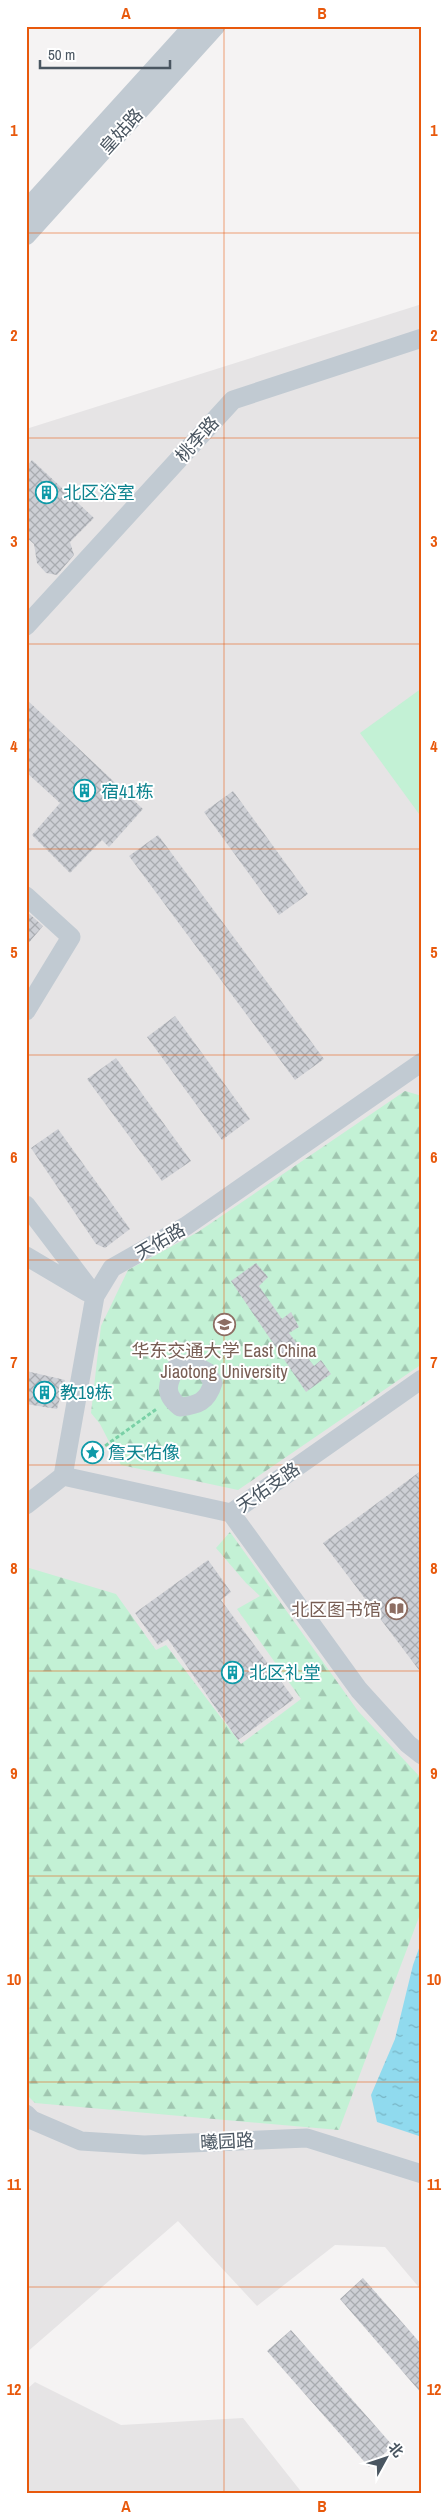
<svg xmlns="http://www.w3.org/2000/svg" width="448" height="2520" font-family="'Archivo Narrow','Noto Sans SC',sans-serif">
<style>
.education{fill:#e6e4e5}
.forest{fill:url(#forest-firs)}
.green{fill:#c3f1d5}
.water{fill:url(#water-ripples)}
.building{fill:url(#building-cross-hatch)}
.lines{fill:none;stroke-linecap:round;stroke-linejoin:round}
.path{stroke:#7ad0a6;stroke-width:3;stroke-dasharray:4 2.5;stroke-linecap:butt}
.minor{stroke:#c1cad2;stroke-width:19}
.grid{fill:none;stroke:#e8590c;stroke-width:1;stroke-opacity:0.55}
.labels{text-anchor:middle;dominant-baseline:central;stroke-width:4;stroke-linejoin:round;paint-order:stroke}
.street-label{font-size:18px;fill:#4a5661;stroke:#fff}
.culture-label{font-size:18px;fill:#0d838f;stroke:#fff;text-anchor:start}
.education-label{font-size:18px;fill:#785e54;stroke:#fff}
.neatline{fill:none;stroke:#e8590c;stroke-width:2}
.grid-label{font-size:16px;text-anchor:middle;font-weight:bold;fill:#e8590c}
</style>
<defs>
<pattern id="forest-firs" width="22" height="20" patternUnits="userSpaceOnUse" patternTransform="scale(1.25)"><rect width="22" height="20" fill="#c3f1d5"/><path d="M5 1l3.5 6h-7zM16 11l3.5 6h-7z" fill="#a0c6b0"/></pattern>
<pattern id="water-ripples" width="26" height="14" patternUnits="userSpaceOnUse" patternTransform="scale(1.25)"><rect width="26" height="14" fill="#90daee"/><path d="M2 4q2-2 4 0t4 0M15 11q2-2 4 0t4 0" fill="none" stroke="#78b4c4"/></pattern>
<pattern id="building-cross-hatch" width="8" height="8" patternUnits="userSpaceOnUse" patternTransform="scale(1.25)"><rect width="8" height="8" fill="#cdcfd5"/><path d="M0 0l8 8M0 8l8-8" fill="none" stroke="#a8abb0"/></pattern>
</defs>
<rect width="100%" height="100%" fill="#f5f3f3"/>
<path class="education" d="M422 304V2291L385 2247 335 2245 257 2306 178 2221 26 2353V429Z
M35 2382 121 2425 243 2418 303 2494H26V2390Z"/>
<path class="forest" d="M405 1091 422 1096V1364L238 1490 121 1465 100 1424 91 1413 101 1326 128 1270 198 1232Z
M230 1532 358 1711 422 1779V1909L339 2130 35 2103 26 2094V1567L116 1594 156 1650 166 1645 241 1744 301 1699 237 1609 260 1596 246 1583 216 1548Z"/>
<path class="green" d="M422 688V818L360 733Z"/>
<path class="water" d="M422 1940V2137L377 2122 371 2095 395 2039 413 1965Z"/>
<path class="building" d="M32 460 94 518 70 542 74 555 57 575 46 573 37 563 34 544 26 537V467Z
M26 699 143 809 109 847 102 840 70 873 32 835 60 803 26 772Z
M233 791 308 894 279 915 204 812Z
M158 835 324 1059 295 1080 129 856Z
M26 911 43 926 26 946Z
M175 1016 250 1119 222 1140 147 1037Z
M116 1058 191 1161 162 1181 87 1079Z
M58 1129 130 1229 105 1248 96 1244 31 1148Z
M256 1263 268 1277 259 1286 282 1319 291 1312 299 1327 289 1333 314 1366 321 1360 331 1374 306 1392 231 1281Z
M26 1371 65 1380 57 1409 26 1404Z
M422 1470V1674L323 1543Z
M208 1560 231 1592 221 1600 294 1699 238 1740 168 1639 158 1645 135 1613Z
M363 2278 422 2345V2394L340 2299Z
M291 2330 393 2446 369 2467 267 2351Z"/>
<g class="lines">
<path class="path" d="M84 1461 158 1408"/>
<path class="minor" d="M26 210 193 26
M26 236 216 26
M26 626 233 400 422 338
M26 896 71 937 26 1011
M26 1205 95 1296
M26 1256 87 1292
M191 1363 207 1372 213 1383C207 1402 198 1405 180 1407 163 1394 167 1383 177 1366Z
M63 1476 231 1513 422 1379
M26 1505 63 1476 95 1296 112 1268 186 1226 422 1062
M231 1513 359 1690 408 1744 422 1755
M26 2114 32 2120 81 2141 144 2145 307 2138 422 2174"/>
</g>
<path class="grid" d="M224 26V2494M26 233H422M26 438H422M26 644H422M26 849H422M26 1055H422M26 1260H422M26 1465H422M26 1671H422M26 1876H422M26 2082H422M26 2287H422"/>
<defs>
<symbol id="building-ring" viewBox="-11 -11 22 22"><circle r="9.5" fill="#fff" stroke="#0f9aa8" stroke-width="1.5"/><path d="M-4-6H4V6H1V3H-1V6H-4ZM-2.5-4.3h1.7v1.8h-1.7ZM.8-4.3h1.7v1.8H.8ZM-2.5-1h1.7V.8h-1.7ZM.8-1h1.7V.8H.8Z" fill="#0f9aa8"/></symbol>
<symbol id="university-ring" viewBox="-11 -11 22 22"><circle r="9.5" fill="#fff" stroke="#8d6e63" stroke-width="1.5"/><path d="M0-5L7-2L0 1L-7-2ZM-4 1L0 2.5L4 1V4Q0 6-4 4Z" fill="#8d6e63"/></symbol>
<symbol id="sight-ring" viewBox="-11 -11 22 22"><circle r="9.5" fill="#fff" stroke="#0f9aa8" stroke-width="1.5"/><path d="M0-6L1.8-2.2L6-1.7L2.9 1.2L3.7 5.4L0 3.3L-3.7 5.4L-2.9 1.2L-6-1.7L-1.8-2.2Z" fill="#0f9aa8"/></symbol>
<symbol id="library-ring" viewBox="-11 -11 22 22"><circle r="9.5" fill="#fff" stroke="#8d6e63" stroke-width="1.5"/><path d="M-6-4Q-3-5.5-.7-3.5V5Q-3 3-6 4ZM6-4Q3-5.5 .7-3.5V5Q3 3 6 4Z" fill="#8d6e63"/></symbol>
</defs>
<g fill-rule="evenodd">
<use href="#building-ring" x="34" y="480" width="25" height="25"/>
<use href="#building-ring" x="72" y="778" width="25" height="25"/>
<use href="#university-ring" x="212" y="1312" width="25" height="25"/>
<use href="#building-ring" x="32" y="1380" width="25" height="25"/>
<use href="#sight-ring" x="80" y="1440" width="25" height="25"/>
<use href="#library-ring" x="384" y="1596" width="25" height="25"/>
<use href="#building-ring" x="220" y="1660" width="25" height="25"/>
</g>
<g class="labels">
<g class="street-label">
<text transform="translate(121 131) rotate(-48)">皇姑路</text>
<text transform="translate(197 439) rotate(-48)">桃李路</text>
<text transform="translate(160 1241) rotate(-30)">天佑路</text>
<text transform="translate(268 1487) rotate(-35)">天佑支路</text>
<text transform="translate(227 2141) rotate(-3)">曦园路</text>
</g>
<g class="culture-label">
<text x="63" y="492">北区浴室</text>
<text x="101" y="791">宿41栋</text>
<text x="60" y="1392">教19栋</text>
<text x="108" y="1452">詹天佑像</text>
<text x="249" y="1672">北区礼堂</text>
</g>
<g class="education-label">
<text x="224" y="1350">华东交通大学 East China<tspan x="224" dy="21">Jiaotong University</tspan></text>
<text x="381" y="1609" text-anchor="end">北区图书馆</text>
</g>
</g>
<rect width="448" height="2520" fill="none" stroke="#ffffff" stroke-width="55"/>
<g transform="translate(386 2458) rotate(50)" stroke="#ffffff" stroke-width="4" paint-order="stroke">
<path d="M0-4L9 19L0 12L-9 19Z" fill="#4a5661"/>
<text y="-8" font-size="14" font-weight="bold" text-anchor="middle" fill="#4a5661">北</text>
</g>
<path d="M40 60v8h130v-8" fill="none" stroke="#4a5661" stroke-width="2.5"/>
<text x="48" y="60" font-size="15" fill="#4a5661" stroke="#ffffff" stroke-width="4" paint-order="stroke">50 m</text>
<rect x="28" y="28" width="392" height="2464" class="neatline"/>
<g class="grid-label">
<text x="126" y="19">A</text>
<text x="322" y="19">B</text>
<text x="14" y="136">1</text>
<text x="434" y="136">1</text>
<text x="14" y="341">2</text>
<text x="434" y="341">2</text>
<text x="14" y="547">3</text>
<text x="434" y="547">3</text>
<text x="14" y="752">4</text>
<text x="434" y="752">4</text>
<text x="14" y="958">5</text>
<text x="434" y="958">5</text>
<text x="14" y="1163">6</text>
<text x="434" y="1163">6</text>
<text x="14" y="1368">7</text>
<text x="434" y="1368">7</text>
<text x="14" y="1574">8</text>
<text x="434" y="1574">8</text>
<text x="14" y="1779">9</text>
<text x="434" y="1779">9</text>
<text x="14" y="1985">10</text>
<text x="434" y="1985">10</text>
<text x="14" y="2190">11</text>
<text x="434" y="2190">11</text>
<text x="14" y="2395">12</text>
<text x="434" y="2395">12</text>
<text x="126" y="2512">A</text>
<text x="322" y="2512">B</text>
</g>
</svg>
